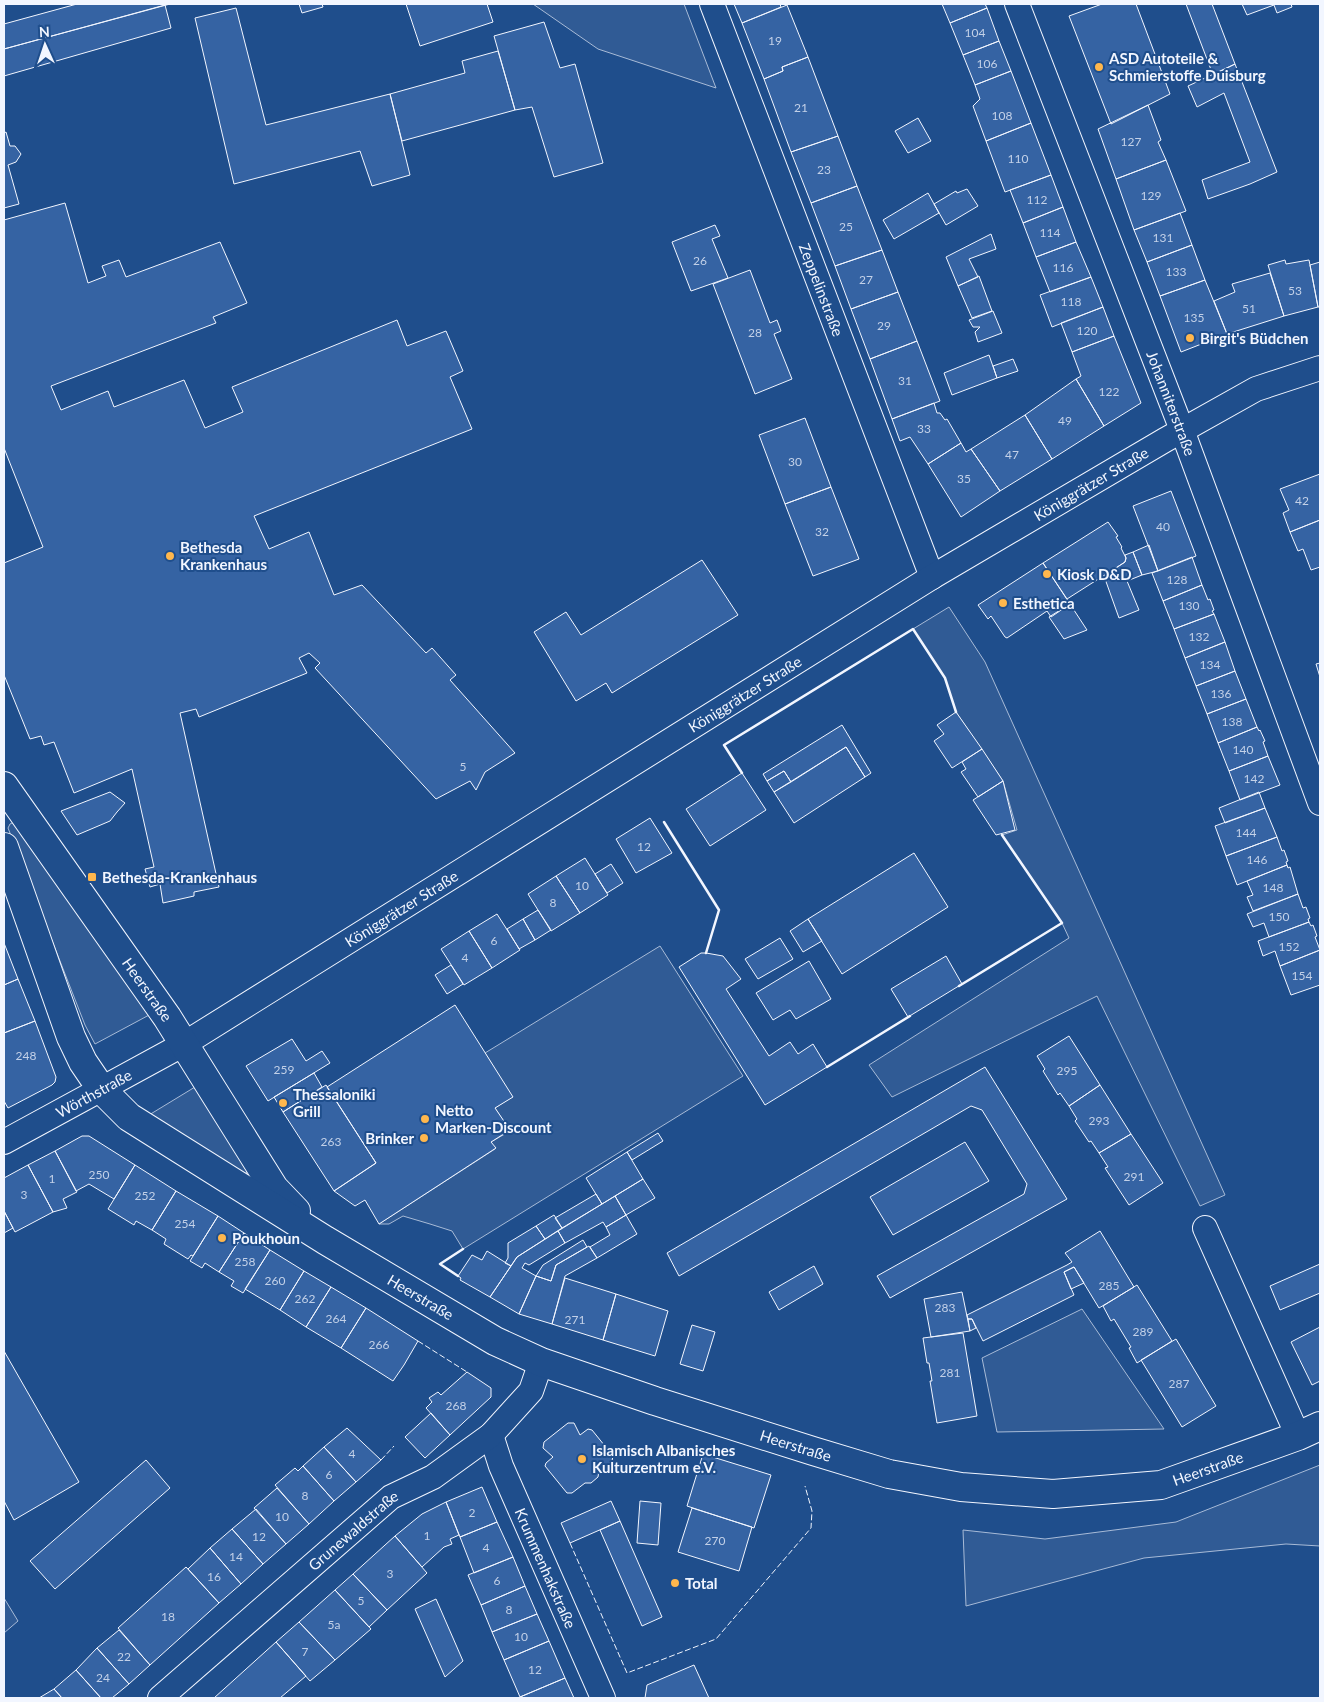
<svg xmlns="http://www.w3.org/2000/svg" width="1324" height="1702" font-family="Lato,sans-serif">
<style>
.built{fill:#305b95;stroke:#a8bbd7}
.building{fill:#3563a3;stroke:#f2f6ff}
.lines{fill:none;stroke-linecap:round;stroke-linejoin:round}
.street-casing{stroke:#f2f6ff;stroke-width:26}
.secondary-casing{stroke:#f2f6ff;stroke-width:30}
.street{stroke:#1f4e8c;stroke-width:24}
.secondary{stroke:#1f4e8c;stroke-width:28}
.fence{stroke:#f2f6ff;stroke-width:1;stroke-dasharray:6 2.5;stroke-linecap:butt}
.wall{stroke:#f2f6ff;stroke-width:2.5}
.poi-dot{fill:#ffb74d;stroke:#1f4e8c;stroke-width:2}
.labels{text-anchor:middle;dominant-baseline:central;stroke-width:4;stroke-linejoin:round;paint-order:stroke}
.number-label{font-size:12px;fill:#c3d1e8}
.poi-label{font-size:15px;font-weight:bold;fill:#f2f6ff;stroke:#1f4e8c;text-anchor:start}
.street-label{font-size:15px;fill:#f2f6ff;stroke:#1f4e8c}
</style>
<rect width="100%" height="100%" fill="#1f4e8c"/>
<path class="built" d="M533 4H684L716 88 598 49Z
M949 607 985 662 1225 1195 1200 1206 1097 996 892 1097 869 1065 1069 938 1062 923 1002 835 1017 830 1003 781 956 712 945 678 913 629Z
M14 822 151 1014 95 1044 85 1025 8 828 10 824Z
M660 946 743 1076 463 1249 452 1231 430 1224 403 1216 389 1224H379L495 1149 491 1142 510 1131 495 1108 512 1097 485 1053Z
M195 1087 247 1169 246 1174 243 1175 149 1115Z
M1082 1309 1164 1429 997 1432 982 1358Z
M1320 1465V1546L1286 1544 1144 1558 966 1606 963 1530 1045 1539 1176 1522Z
M4 1598 18 1621 4 1633Z"/>
<path class="building" d="M77 4H170L4 49V24Z
M299 4H322L323 7 302 13Z
M406 4H487L493 22 420 46Z
M734 4H780L781 7 742 23Z
M942 4H985L987 8 950 23Z
M1102 4H1136L1170 94 1111 124 1069 16Z
M1186 4H1212L1235 64 1213 75Z
M1242 4H1291L1292 7 1277 13 1274 5 1247 15Z
M165 5 171 28 4 76V49Z
M787 5 808 57 782 67 783 71 764 79 742 23Z
M236 8 266 125 390 94 410 175 372 186 360 151 234 184 195 18Z
M987 8 999 41 963 55 950 23Z
M544 22 560 68 575 64 603 163 554 177 532 107 515 110 494 36Z
M999 41 1011 71 975 85 963 55Z
M498 51 515 110 402 141 390 94 465 73 462 61Z
M808 57 838 136 791 152 764 79 783 71 782 67Z
M1235 64 1277 172 1250 184 1208 199 1202 180 1250 162 1224 93 1197 107 1188 86Z
M1011 71 1031 123 986 141 973 106 980 99 975 85Z
M1148 105 1161 140 1158 142 1166 160 1116 179 1098 129Z
M918 118 931 141 908 153 895 131Z
M1031 123 1051 175 1005 192 986 141Z
M6 132 10 146H15L21 154 16 162 8 165 19 204 4 208V133Z
M838 136 857 186 811 203 791 152Z
M1166 160 1186 211 1134 230 1116 179Z
M1051 175 1063 207 1023 223 1010 190Z
M857 186 882 250 835 266 811 203Z
M967 189 978 206 946 225 934 204 956 191 957 193Z
M928 193 939 213 894 239 883 220Z
M65 203 88 283 106 276 102 266 119 260 126 277 220 242 247 303 213 317 216 323 51 386 61 410 108 391 114 407 184 380 205 428 243 412 232 387 397 320 407 346 446 331 463 371 450 377 472 429 254 516 269 549 309 532 334 595 362 585 426 653 432 648 456 675 450 680 515 753 485 772 476 790 470 781 436 799 315 668 320 663 309 653 299 658 307 673 199 717 196 709 180 713 219 887 194 892V896L163 903 160 884 150 887 145 869 154 867 132 769 74 793 54 742 44 745 41 736 30 739 4 675V563L43 547 4 448V220Z
M1063 207 1076 242 1036 257 1023 223Z
M1180 213 1192 245 1147 262 1134 230Z
M715 225 720 236 712 239 728 278 691 291 672 242Z
M991 234 996 249 969 259 978 277 958 286 946 257Z
M1076 242 1091 277 1050 292 1036 257Z
M1192 245 1205 280 1160 296 1147 262Z
M882 250 898 292 851 309 835 266Z
M1285 260 1286 264 1309 260 1318 307 1284 316 1268 265Z
M1320 262V307H1318L1310 265Z
M750 270 770 323 777 320 781 331 774 334 792 379 755 394 713 284Z
M1270 273 1284 316 1227 334 1214 301 1235 292 1232 284Z
M979 276 992 311 972 318 958 286Z
M1091 277 1103 307 1052 327 1040 295Z
M1205 280 1227 334 1181 352 1160 296Z
M898 292 917 341 870 359 851 309Z
M1103 307 1114 336 1072 352 1061 323Z
M993 311 1002 333 978 342 975 332 980 327H973L969 320Z
M1114 336 1141 403 1104 426 1076 379 1081 376 1072 352Z
M917 341 940 401 892 419 870 359Z
M989 355 997 378 952 395 944 373Z
M1013 359 1018 371 997 378 993 366Z
M1076 379 1104 426 1052 459 1025 415Z
M934 403 937 413H940L945 420 947 419 961 443 928 464 910 437 900 441 892 419Z
M1025 415 1052 459 1000 491 971 449Z
M805 418 831 487 785 504 759 435Z
M961 443 966 452 971 449 1000 491 961 517 928 464Z
M1320 474V520L1290 532 1283 513 1289 510 1280 489Z
M831 487 859 559 813 576 785 504Z
M1171 491 1196 556 1158 571 1133 506Z
M1320 520V567L1311 570 1303 549 1298 551 1290 532Z
M1108 522 1118 536 1116 537 1122 547 1121 548 1126 558 1125 562 1067 599 1043 563Z
M1149 545 1158 571 1142 575 1133 552Z
M1133 552 1142 575 1127 581 1139 610 1119 618 1104 576 1125 562 1126 558 1125 555Z
M1192 557 1202 585 1163 601 1152 573Z
M702 560 738 615 612 693 606 683 576 701 534 632 566 612 581 635Z
M1043 563 1070 604 1051 617 1047 611 1007 638 1005 637 991 616 988 619 978 605Z
M1202 585 1208 600 1210 599 1214 610 1212 611 1214 614 1174 629 1163 601Z
M1070 604 1087 630 1064 639 1049 617Z
M1214 614 1225 642 1185 658 1174 629Z
M1225 642 1235 671 1196 686 1185 658Z
M1320 663V677L1316 664Z
M1235 671 1246 699 1207 714 1196 686Z
M1246 699 1257 727 1218 743 1207 714Z
M956 712 982 749 952 768 934 741 944 734 937 725Z
M842 725 871 773 865 777 846 747 791 782 784 771 767 781 763 774Z
M1257 727 1259 731 1260 730 1265 741 1263 742 1268 756 1229 771 1218 743Z
M846 747 865 777 794 823 774 792Z
M982 749 1003 781 978 797 961 772 966 769 962 762Z
M1268 756 1280 785 1240 800 1229 771Z
M784 771 791 782 774 792 767 781Z
M742 773 766 810 710 846 686 809Z
M1003 781 1015 830 996 835 973 800Z
M110 792 125 803 117 812 110 821 77 835 61 811Z
M1259 792 1265 808 1225 823 1219 808Z
M1265 808 1277 837 1226 856 1215 826Z
M650 818 672 853 636 873 616 839Z
M1277 837 1282 851 1284 850 1288 861 1286 862 1287 865 1237 885 1226 856Z
M914 853 948 907 842 974 808 919Z
M585 858 608 895 580 913 556 876Z
M611 864 623 883 607 893 595 874Z
M1287 865 1288 868 1290 867 1298 894 1253 911 1247 897 1253 895 1247 881Z
M556 876 580 913 551 931 528 894Z
M1298 894 1303 908 1306 907 1310 918 1308 919 1309 922 1269 937 1264 923 1253 927 1247 914Z
M538 910 551 930 535 940 523 919Z
M497 914 520 950 492 968 469 931Z
M523 919 535 940 519 949 507 929Z
M808 919 822 941 803 952 790 931Z
M1309 922 1311 926 1313 925 1317 936 1315 937 1320 950 1280 966 1275 951 1263 956 1258 941Z
M469 931 492 968 464 985 441 949Z
M780 938 793 959 758 979 745 959Z
M4 943 18 979 4 985Z
M1320 950V985L1291 995 1280 966Z
M701 953H706L723 956 741 979 726 989 769 1056 790 1042 798 1054 813 1044 827 1067 765 1105 679 967Z
M946 956 962 984 908 1017 891 989Z
M809 961 831 999 796 1019 790 1010 773 1020 756 993Z
M451 965 463 984 447 994 435 975Z
M18 979 35 1021 4 1033V985Z
M455 1005 513 1097 495 1108 510 1130 491 1142 496 1148 379 1224 365 1200 355 1206 334 1191 376 1163 327 1087Z
M35 1021 56 1077 55 1082 52 1085 8 1108 4 1101V1033Z
M1069 1036 1100 1085 1069 1106 1060 1093 1058 1095 1043 1071 1045 1069 1037 1056Z
M292 1039 306 1061 322 1051 330 1063 268 1101 246 1066Z
M985 1067 1067 1199 890 1298 877 1276 1024 1194 1027 1184 982 1110 971 1106 679 1276 667 1253Z
M314 1073 322 1087 283 1112 274 1097Z
M326 1085 376 1163 334 1191 283 1112Z
M1100 1085 1131 1134 1099 1153 1091 1141 1089 1142 1075 1121 1077 1119 1069 1106Z
M658 1133 663 1141 632 1160 627 1152Z
M1131 1134 1163 1183 1129 1205 1105 1168 1108 1167 1099 1153Z
M82 1136H89L135 1165 114 1199 89 1184 76 1191 55 1151Z
M965 1142 989 1181 893 1235 870 1197Z
M55 1151 77 1192 63 1199 67 1208 53 1212 28 1165Z
M627 1152 643 1179 602 1204 586 1178Z
M28 1165 53 1212 15 1232 4 1211V1178Z
M135 1165 176 1191 152 1230 136 1221 134 1225 108 1209Z
M643 1179 655 1198 626 1215 615 1196Z
M176 1191 218 1216 193 1256 191 1255 188 1259 164 1244 166 1239 152 1230Z
M596 1194 602 1204 562 1228 555 1218Z
M615 1196 626 1215 606 1227 603 1222 565 1243 558 1231Z
M4 1211 13 1228 4 1233Z
M554 1215 562 1228 545 1239 536 1226Z
M626 1215 637 1234 597 1258 590 1247 610 1235 606 1227Z
M218 1216 244 1233 219 1272 205 1263 202 1268 190 1261Z
M536 1226 545 1239 517 1257 511 1266 505 1263 508 1258V1243Z
M558 1231 565 1243 529 1265 525 1263 522 1268 536 1276 519 1314 490 1297 517 1257Z
M1100 1231 1134 1287 1099 1308 1074 1267 1064 1272 1074 1295 983 1341 972 1319H968L967 1315 1067 1265 1072 1262 1065 1253Z
M244 1233 270 1250 243 1293 231 1286 234 1281 219 1272Z
M583 1240 587 1247 556 1265 551 1281 536 1276 543 1265Z
M589 1246 597 1258 565 1276 552 1324 519 1314 536 1276 551 1281 556 1265Z
M270 1250 304 1271 280 1310 245 1289Z
M487 1251 511 1266 490 1297 460 1280 461 1278 458 1276 472 1255 482 1260Z
M1320 1264V1293L1280 1310 1270 1286Z
M814 1266 823 1284 779 1310 769 1292Z
M1074 1267 1084 1283 1071 1289 1064 1272Z
M304 1271 331 1287 306 1327 280 1310Z
M565 1278 616 1294 603 1340 552 1324Z
M1137 1285 1172 1341 1137 1363 1129 1348 1131 1347 1114 1319 1111 1321 1103 1306Z
M331 1287 366 1308 341 1348 306 1327Z
M962 1292 970 1331 931 1337 924 1299Z
M616 1294 668 1311 655 1356 603 1340Z
M366 1308 418 1341 404 1365 393 1381 341 1348Z
M968 1319H972L976 1328 970 1331Z
M692 1325 715 1332 703 1371 680 1364Z
M1320 1327V1381L1312 1385 1291 1342Z
M963 1333 977 1416 937 1423 930 1381H932L929 1363H927L923 1338Z
M1176 1339 1216 1406 1182 1427 1141 1360Z
M4 1351 79 1482 14 1520 4 1501Z
M467 1372 491 1388V1397L450 1435 426 1408 432 1402 429 1398 438 1392 441 1395Z
M431 1413 450 1435 425 1458 405 1437Z
M568 1423H574L580 1435 588 1429 592 1430 613 1456 612 1461 599 1471 598 1477 591 1483H585L572 1493H567L545 1466 546 1463 553 1457 543 1448 544 1442Z
M347 1428 381 1460 356 1482 324 1447Z
M324 1447 356 1482 334 1501 303 1466Z
M703 1454 771 1475 754 1528 687 1506Z
M146 1460 170 1488 55 1589 30 1561Z
M303 1466 334 1501 309 1524 275 1485 295 1468 298 1471Z
M482 1487 497 1522 460 1537 446 1502Z
M277 1488 309 1524 286 1544 254 1508Z
M611 1501 620 1521 570 1543 561 1523Z
M640 1501 661 1503 658 1545 637 1543Z
M446 1502 459 1535 450 1539 452 1544 444 1547 422 1567 395 1536 422 1514Z
M692 1508 752 1527 739 1571 678 1552Z
M256 1509 286 1544 263 1564 232 1529Z
M620 1521 662 1617 642 1626 600 1530Z
M497 1522 513 1557 474 1573 460 1537Z
M232 1529 263 1564 241 1584 210 1548Z
M395 1536 427 1573 387 1610 353 1574Z
M210 1548 241 1584 219 1603 188 1569Z
M513 1557 525 1586 481 1605 468 1575Z
M186 1567 219 1603 150 1665 118 1628Z
M353 1574 387 1610 369 1627 335 1590Z
M525 1586 537 1614 492 1632 481 1605Z
M335 1590 371 1629 335 1660 299 1622Z
M436 1599 463 1661 445 1677 415 1609Z
M537 1614 549 1641 504 1660 492 1632Z
M299 1622 335 1660 310 1681 276 1642Z
M119 1630 150 1665 129 1684 97 1648Z
M549 1641 565 1678 520 1697 504 1660Z
M276 1642 306 1676 280 1698H214Z
M97 1648 129 1684 112 1698H101L76 1670Z
M694 1665 709 1698H645L647 1685Z
M76 1670 101 1698H62L54 1689Z
M565 1678 574 1698H521L520 1697Z
M54 1689 62 1698H39Z"/>
<g class="lines">
<defs>
<g id="street">
<path id="s1" d="M712 4 932 577"/>
<path id="s2" d="M1017 4 1182 430 1320 803"/>
<path id="s3" d="M4 1142 184 1044 932 577 1165 440 1256 389 1320 368"/>
<path d="M1205 1228 1298 1436"/>
<path id="s4" d="M491 1435 501 1466 603 1698"/>
<path id="s5" d="M160 1698 391 1497 433 1477 491 1435 531 1391 541 1362"/>
</g>
<g id="secondary">
<path id="s6" d="M4 786 167 1017 274 1188 296 1211"/>
<path id="s7" d="M4 847 71 1037 83 1062 102 1090 129 1117 325 1240 495 1341 541 1362 655 1401 813 1451 889 1474 961 1487 1053 1494 1161 1485 1298 1436 1320 1426"/>
</g>
</defs>
<use href="#street" class="street-casing"/>
<use href="#secondary" class="secondary-casing"/>
<use href="#street" class="street"/>
<use href="#secondary" class="secondary"/>
<path class="fence" d="M418 1341 467 1372
M381 1460 394 1446
M570 1543 627 1673 716 1639 811 1528 812 1511 805 1486"/>
<path class="wall" d="M742 773 724 745 913 629 945 678 956 712
M664 822 719 910 706 953
M959 986 1062 923 1002 835
M827 1067 910 1016
M458 1276 440 1264 463 1249"/>
</g>
<g class="poi-dot">
<circle cx="1099" cy="67" r="5"/>
<circle cx="1190" cy="338" r="5"/>
<circle cx="170" cy="556" r="5"/>
<circle cx="1047" cy="574" r="5"/>
<circle cx="1003" cy="603" r="5"/>
<rect x="87" y="872" width="10" height="10" rx="2.5"/>
<circle cx="283" cy="1103" r="5"/>
<circle cx="425" cy="1119" r="5"/>
<circle cx="424" cy="1138" r="5"/>
<circle cx="222" cy="1238" r="5"/>
<circle cx="582" cy="1459" r="5"/>
<circle cx="675" cy="1583" r="5"/>
</g>
<g class="labels">
<g class="number-label">
<text x="975" y="32">104</text>
<text x="775" y="40">19</text>
<text x="987" y="63">106</text>
<text x="801" y="107">21</text>
<text x="1002" y="115">108</text>
<text x="1131" y="141">127</text>
<text x="1018" y="158">110</text>
<text x="824" y="169">23</text>
<text x="1151" y="195">129</text>
<text x="1037" y="199">112</text>
<text x="846" y="226">25</text>
<text x="1050" y="232">114</text>
<text x="1163" y="237">131</text>
<text x="700" y="260">26</text>
<text x="1063" y="267">116</text>
<text x="1176" y="271">133</text>
<text x="866" y="279">27</text>
<text x="1295" y="290">53</text>
<text x="1071" y="301">118</text>
<text x="1249" y="308">51</text>
<text x="1194" y="317">135</text>
<text x="884" y="325">29</text>
<text x="1087" y="330">120</text>
<text x="755" y="332">28</text>
<text x="905" y="380">31</text>
<text x="1109" y="391">122</text>
<text x="1065" y="420">49</text>
<text x="924" y="428">33</text>
<text x="1012" y="454">47</text>
<text x="795" y="461">30</text>
<text x="964" y="478">35</text>
<text x="1302" y="500">42</text>
<text x="1163" y="526">40</text>
<text x="822" y="531">32</text>
<text x="1177" y="579">128</text>
<text x="1189" y="605">130</text>
<text x="1199" y="636">132</text>
<text x="1210" y="664">134</text>
<text x="1221" y="693">136</text>
<text x="1232" y="721">138</text>
<text x="1243" y="749">140</text>
<text x="463" y="766">5</text>
<text x="1254" y="778">142</text>
<text x="1246" y="832">144</text>
<text x="644" y="846">12</text>
<text x="1257" y="859">146</text>
<text x="582" y="885">10</text>
<text x="1273" y="887">148</text>
<text x="553" y="902">8</text>
<text x="1279" y="916">150</text>
<text x="494" y="940">6</text>
<text x="1289" y="946">152</text>
<text x="465" y="957">4</text>
<text x="1302" y="975">154</text>
<text x="26" y="1055">248</text>
<text x="284" y="1069">259</text>
<text x="1067" y="1070">295</text>
<text x="1099" y="1120">293</text>
<text x="331" y="1141">263</text>
<text x="99" y="1174">250</text>
<text x="1134" y="1176">291</text>
<text x="52" y="1178">1</text>
<text x="24" y="1194">3</text>
<text x="145" y="1195">252</text>
<text x="185" y="1223">254</text>
<text x="245" y="1261">258</text>
<text x="275" y="1280">260</text>
<text x="1109" y="1285">285</text>
<text x="305" y="1298">262</text>
<text x="945" y="1307">283</text>
<text x="336" y="1318">264</text>
<text x="575" y="1319">271</text>
<text x="1143" y="1331">289</text>
<text x="379" y="1344">266</text>
<text x="950" y="1372">281</text>
<text x="1179" y="1383">287</text>
<text x="456" y="1405">268</text>
<text x="352" y="1453">4</text>
<text x="329" y="1474">6</text>
<text x="305" y="1495">8</text>
<text x="472" y="1512">2</text>
<text x="282" y="1516">10</text>
<text x="427" y="1535">1</text>
<text x="259" y="1536">12</text>
<text x="715" y="1540">270</text>
<text x="486" y="1547">4</text>
<text x="236" y="1556">14</text>
<text x="390" y="1573">3</text>
<text x="214" y="1576">16</text>
<text x="497" y="1580">6</text>
<text x="361" y="1600">5</text>
<text x="509" y="1609">8</text>
<text x="168" y="1616">18</text>
<text x="334" y="1624">5a</text>
<text x="521" y="1636">10</text>
<text x="305" y="1651">7</text>
<text x="124" y="1656">22</text>
<text x="535" y="1669">12</text>
<text x="103" y="1677">24</text>
</g>
<g class="poi-label">
<text x="1109" y="58">ASD Autoteile &amp;<tspan x="1109" dy="17">Schmierstoffe Duisburg</tspan></text>
<text x="1200" y="338">Birgit's Büdchen</text>
<text x="180" y="547">Bethesda<tspan x="180" dy="17">Krankenhaus</tspan></text>
<text x="1057" y="574">Kiosk D&amp;D</text>
<text x="1013" y="603">Esthetica</text>
<text x="102" y="877">Bethesda-Krankenhaus</text>
<text x="293" y="1094">Thessaloniki<tspan x="293" dy="17">Grill</tspan></text>
<text x="435" y="1110">Netto<tspan x="435" dy="17">Marken-Discount</tspan></text>
<text x="414" y="1138" text-anchor="end">Brinker</text>
<text x="232" y="1238">Poukhoun</text>
<text x="592" y="1450">Islamisch Albanisches<tspan x="592" dy="17">Kulturzentrum e.V.</tspan></text>
<text x="685" y="1583">Total</text>
</g>
<g class="street-label">
<text stroke="none"><textPath href="#s1" startOffset="306">Zeppelinstraße</textPath></text>
<text stroke="none"><textPath href="#s2" startOffset="428">Johanniterstraße</textPath></text>
<text stroke="none"><textPath href="#s3" startOffset="1271">Königgrätzer Straße</textPath></text>
<text stroke="none"><textPath href="#s3" startOffset="866">Königgrätzer Straße</textPath></text>
<text stroke="none"><textPath href="#s3" startOffset="461">Königgrätzer Straße</textPath></text>
<text stroke="none"><textPath href="#s6" startOffset="249">Heerstraße</textPath></text>
<text stroke="none"><textPath href="#s3" startOffset="102">Wörthstraße</textPath></text>
<text stroke="none"><textPath href="#s7" startOffset="644">Heerstraße</textPath></text>
<text stroke="none"><textPath href="#s7" startOffset="1049">Heerstraße</textPath></text>
<text stroke="none"><textPath href="#s7" startOffset="1470">Heerstraße</textPath></text>
<text stroke="none"><textPath href="#s5" startOffset="256">Grunewaldstraße</textPath></text>
<text stroke="none"><textPath href="#s4" startOffset="144">Krummenhakstraße</textPath></text>
</g>
</g>
<rect width="1324" height="1702" fill="none" stroke="#f2f6ff" stroke-width="10"/>
<g transform="translate(45 45) rotate(357)" stroke="#1f4e8c" stroke-width="4" paint-order="stroke">
<path d="M0-4L9 19L0 12L-9 19Z" fill="#f2f6ff"/>
<text y="-8" font-size="14" font-weight="bold" text-anchor="middle" fill="#f2f6ff">N</text>
</g>
</svg>
